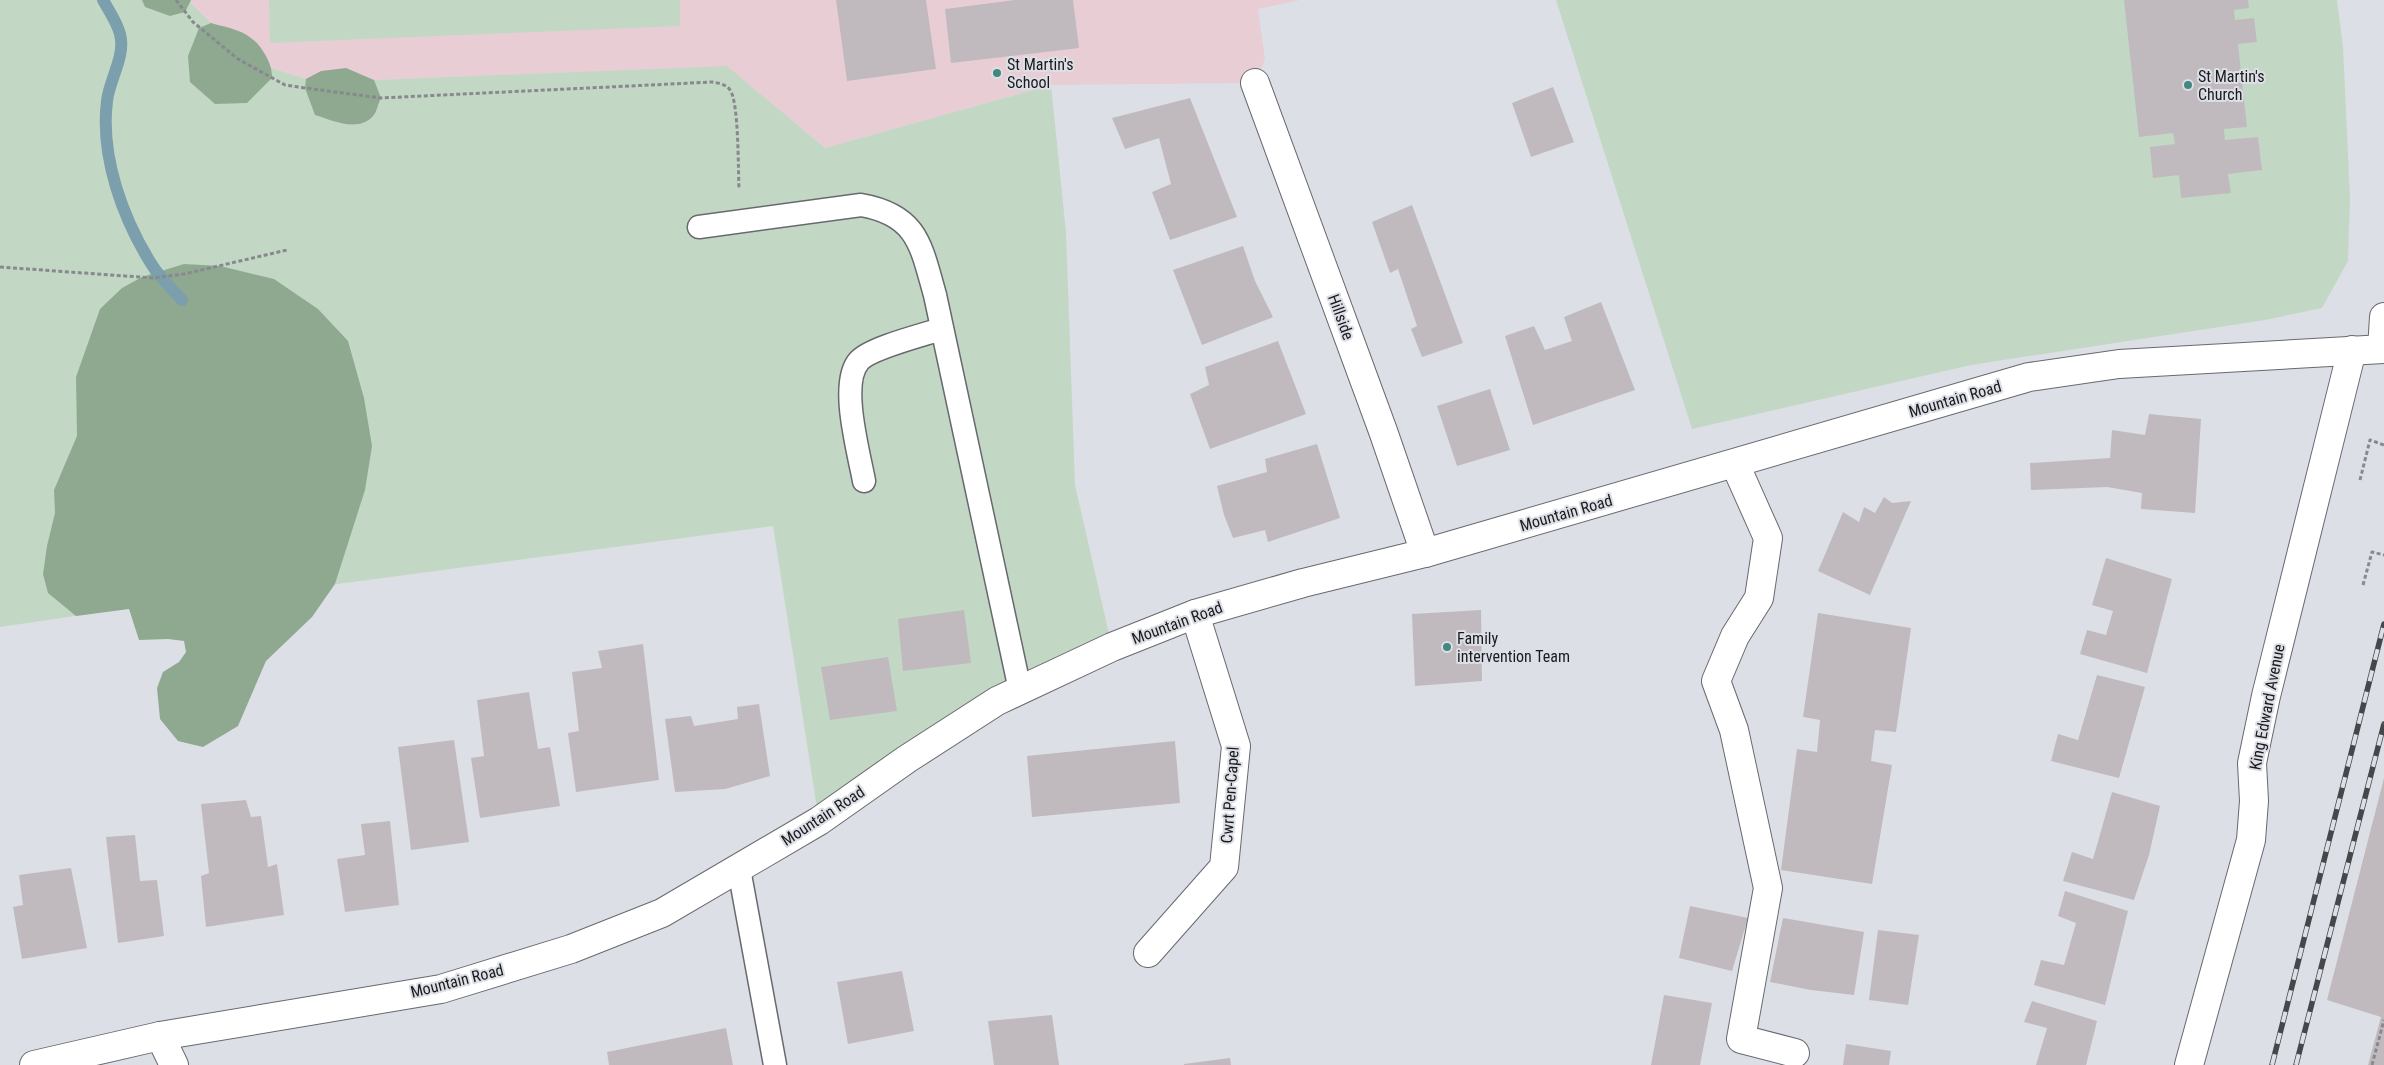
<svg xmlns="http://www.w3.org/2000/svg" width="2384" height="1065" font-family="'Roboto Condensed',sans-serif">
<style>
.education{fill:#e8ced4}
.green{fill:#c2d8c4}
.forest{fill:#8fa991}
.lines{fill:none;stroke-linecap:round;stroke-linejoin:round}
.stream{stroke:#7b9fac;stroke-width:12}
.building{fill:#c0babf}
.lane-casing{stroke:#67696f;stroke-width:25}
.street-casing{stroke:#67696f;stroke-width:30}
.secondary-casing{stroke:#67696f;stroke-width:30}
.path{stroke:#87898e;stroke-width:3;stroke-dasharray:4 2.5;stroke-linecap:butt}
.lane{stroke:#fff;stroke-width:22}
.street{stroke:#fff;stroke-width:28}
.secondary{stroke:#fff;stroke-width:28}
.rail-casing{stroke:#46474b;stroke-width:5.5}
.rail{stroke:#dddfe6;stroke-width:4;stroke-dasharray:11;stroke-linecap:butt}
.poi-dot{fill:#428880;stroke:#dddfe6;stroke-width:2}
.labels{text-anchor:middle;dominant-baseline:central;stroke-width:4;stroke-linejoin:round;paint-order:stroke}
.poi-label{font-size:16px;fill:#1a1a1d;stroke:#dddfe6;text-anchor:start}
.street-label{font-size:16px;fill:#1a1a1d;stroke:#dddfe6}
</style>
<rect width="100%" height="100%" fill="#dddfe6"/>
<path class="education" d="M188 0H1300L1258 9 1265 59 1255 83 1051 85 825 148 727 67 374 80 306 79 272 68 243 49 211 23Z"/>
<path class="green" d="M0 0H188L211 23 243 49 272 68 306 79 374 80 727 66 825 148 1051 85 1066 232 1075 485 1112 647 819 821 773 526 241 597 130 608 0 627Z
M269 0H680V26L270 43Z
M1556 0H2337L2343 46 2350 199 2348 261 2322 308 2265 320 1971 365 1692 429Z"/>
<path class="forest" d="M142 0H191L185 12 170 16 145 7Z
M211 23C236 30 252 31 266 56 270 64 272 69 272 78L247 103 215 104 190 82 188 56 199 28Z
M346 68 374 80 381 98C378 103 377 112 373 116 358 133 332 120 315 115L305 88 306 79 321 71Z
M184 264 220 266 274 279 318 309 348 341 364 398 372 446 365 490 335 584 312 617 266 661 238 726 203 747 178 741 160 719 157 688 163 672 179 662 186 652 184 641 168 639 139 640 129 609 76 616 48 593 43 574 47 546 55 513 54 490 77 436 76 377 100 309 122 288 142 277Z"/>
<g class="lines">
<path class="stream" d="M103 0C109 11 117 22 120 34 126 56 109 80 107 101 100 157 123 219 152 265 160 278 172 289 182 300"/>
</g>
<path class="building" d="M836 0H926L936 69 847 81Z
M1015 0H1073L1079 48 951 63 945 9Z
M2124 0H2248L2249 8 2234 10 2235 20 2254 18 2257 42 2238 44 2247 127 2224 129 2225 140 2258 137 2262 170 2228 174 2231 193 2181 198 2179 175 2153 178 2150 147 2175 144 2173 133 2139 137Z
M1553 87 1574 142 1531 157 1512 103Z
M1190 98 1237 217 1170 240 1152 192 1171 184 1159 138 1125 149 1112 118Z
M1412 205 1463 343 1422 357 1411 329 1417 326 1398 269 1390 273 1372 222Z
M1243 246 1255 281 1273 317 1202 345 1173 270Z
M1601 302 1635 390 1533 425 1505 336 1534 326 1545 350 1572 341 1564 317Z
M1278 341 1306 414 1210 449 1190 394 1209 385 1205 367Z
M1490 389 1510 450 1457 466 1437 406Z
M2149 414 2201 419 2195 513 2141 509 2142 493 2107 487 2031 490 2030 463 2110 458 2112 430 2145 435Z
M1317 444 1340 518 1268 542 1265 530 1233 538 1224 515 1217 486 1267 472 1265 459Z
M1884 497 1892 503 1911 501 1870 595 1818 571 1843 512 1859 522 1864 507 1875 513Z
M2106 558 2172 579 2147 673 2080 654 2087 630 2106 635 2113 611 2092 605Z
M964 610 971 663 903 671 898 619Z
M1481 610 1482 681 1415 686 1412 614Z
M1818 613 1911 628 1896 732 1875 730 1871 761 1892 765 1872 884 1781 870 1797 749 1817 752 1820 720 1803 717Z
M643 644 659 780 576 792 568 733 579 731 572 672 602 668 598 651Z
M888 657 897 711 830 720 821 667Z
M2097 675 2145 687 2119 778 2051 761 2058 734 2078 740Z
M529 692 538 749 550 747 560 806 480 818 471 758 484 756 477 700Z
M759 704 770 776 725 789 675 792 665 719 691 716 694 726 738 719 737 707Z
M454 740 469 842 411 850 398 747Z
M1175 741 1180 803 1032 817 1027 756Z
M2384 778V1065H2368L2381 1017 2327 1000Z
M2112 792 2160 806 2149 855 2134 900 2063 881 2072 852 2093 859Z
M246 800 251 817 261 816 268 867 277 864 284 915 206 927 201 876 209 873 201 804Z
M390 821 399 905 345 912 337 859 365 855 361 824Z
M135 835 140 881 157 880 164 936 118 943 106 837Z
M71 868 87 948 22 959 13 907 23 905 19 875Z
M2065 891 2128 911 2105 1005 2034 985 2041 960 2064 965 2076 923 2058 916Z
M1690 906 1748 918 1732 971 1679 958Z
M1783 918 1864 932 1854 995 1811 990 1770 982Z
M1878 930 1919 935 1908 1005 1869 1000Z
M902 971 914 1031 848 1044 837 982Z
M1664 995 1712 1003 1700 1065H1651Z
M2032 1001 2097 1021 2086 1065H2036L2047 1028 2024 1022Z
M1052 1015 1059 1065H994L988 1021Z
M726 1028 733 1065H609L607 1052Z
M1846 1044 1891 1051 1889 1065H1843Z
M1230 1058 1231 1065H1184V1064Z"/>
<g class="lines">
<defs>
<path id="lane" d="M699 227 861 205C918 215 921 246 935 295L1020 690
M864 481C859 453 839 383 859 361 870 348 923 335 941 329
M739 869 775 1065"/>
<path id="street" d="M1255 83 1383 431 1425 553
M2382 349 2384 317
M1735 464 1768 538 1759 598 1735 636 1716 681 1734 730 1768 888 1741 1039 1795 1053
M1148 953 1224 867 1236 746 1195 614
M160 1036 174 1065
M2189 1065 2251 840 2254 801 2252 763 2266 696 2352 350"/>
<path id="secondary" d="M34 1065 160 1036 441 989 571 949 662 913 819 821 907 759 997 701 1112 647 1195 614 1303 583 1425 553 2029 377 2119 364 2384 349"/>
</defs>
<use href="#lane" class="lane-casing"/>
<use href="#street" class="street-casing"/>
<use href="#secondary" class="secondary-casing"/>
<path class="path" d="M176 0 193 22 238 59 285 85 305 88 381 98 712 82C718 83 726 84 730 90 739 102 738 170 739 188
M0 267 153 278 184 274 287 250
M2360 480 2370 440 2384 445
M2363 585 2372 552 2384 555
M2372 1065 2384 1020"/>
<use href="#lane" class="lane"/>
<use href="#street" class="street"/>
<use href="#secondary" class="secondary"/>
<defs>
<path id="rail" d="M2272 1065 2384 624
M2296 1065 2384 724"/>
</defs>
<use href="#rail" class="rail-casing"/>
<use href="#rail" class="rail"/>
</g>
<g class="poi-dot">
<circle cx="997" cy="73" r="5"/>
<circle cx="2188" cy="85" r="5"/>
<circle cx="1447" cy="647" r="5"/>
</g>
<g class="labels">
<g class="poi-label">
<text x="1007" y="64">St Martin's<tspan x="1007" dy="18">School</tspan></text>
<text x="2198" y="76">St Martin's<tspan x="2198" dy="18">Church</tspan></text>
<text x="1457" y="638">Family<tspan x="1457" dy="18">intervention Team</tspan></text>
</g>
<g class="street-label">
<text transform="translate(1341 317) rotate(70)">Hillside</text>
<text transform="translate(1955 399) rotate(-16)">Mountain Road</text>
<text transform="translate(1566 513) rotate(-16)">Mountain Road</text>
<text transform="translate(1177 623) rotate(-20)">Mountain Road</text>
<text transform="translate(2267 707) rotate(-79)">King Edward Avenue</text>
<text transform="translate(1230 795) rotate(-86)">Cwrt Pen-Capel</text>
<text transform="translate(823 816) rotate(-33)">Mountain Road</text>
<text transform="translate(457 981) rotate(-14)">Mountain Road</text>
</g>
</g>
</svg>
